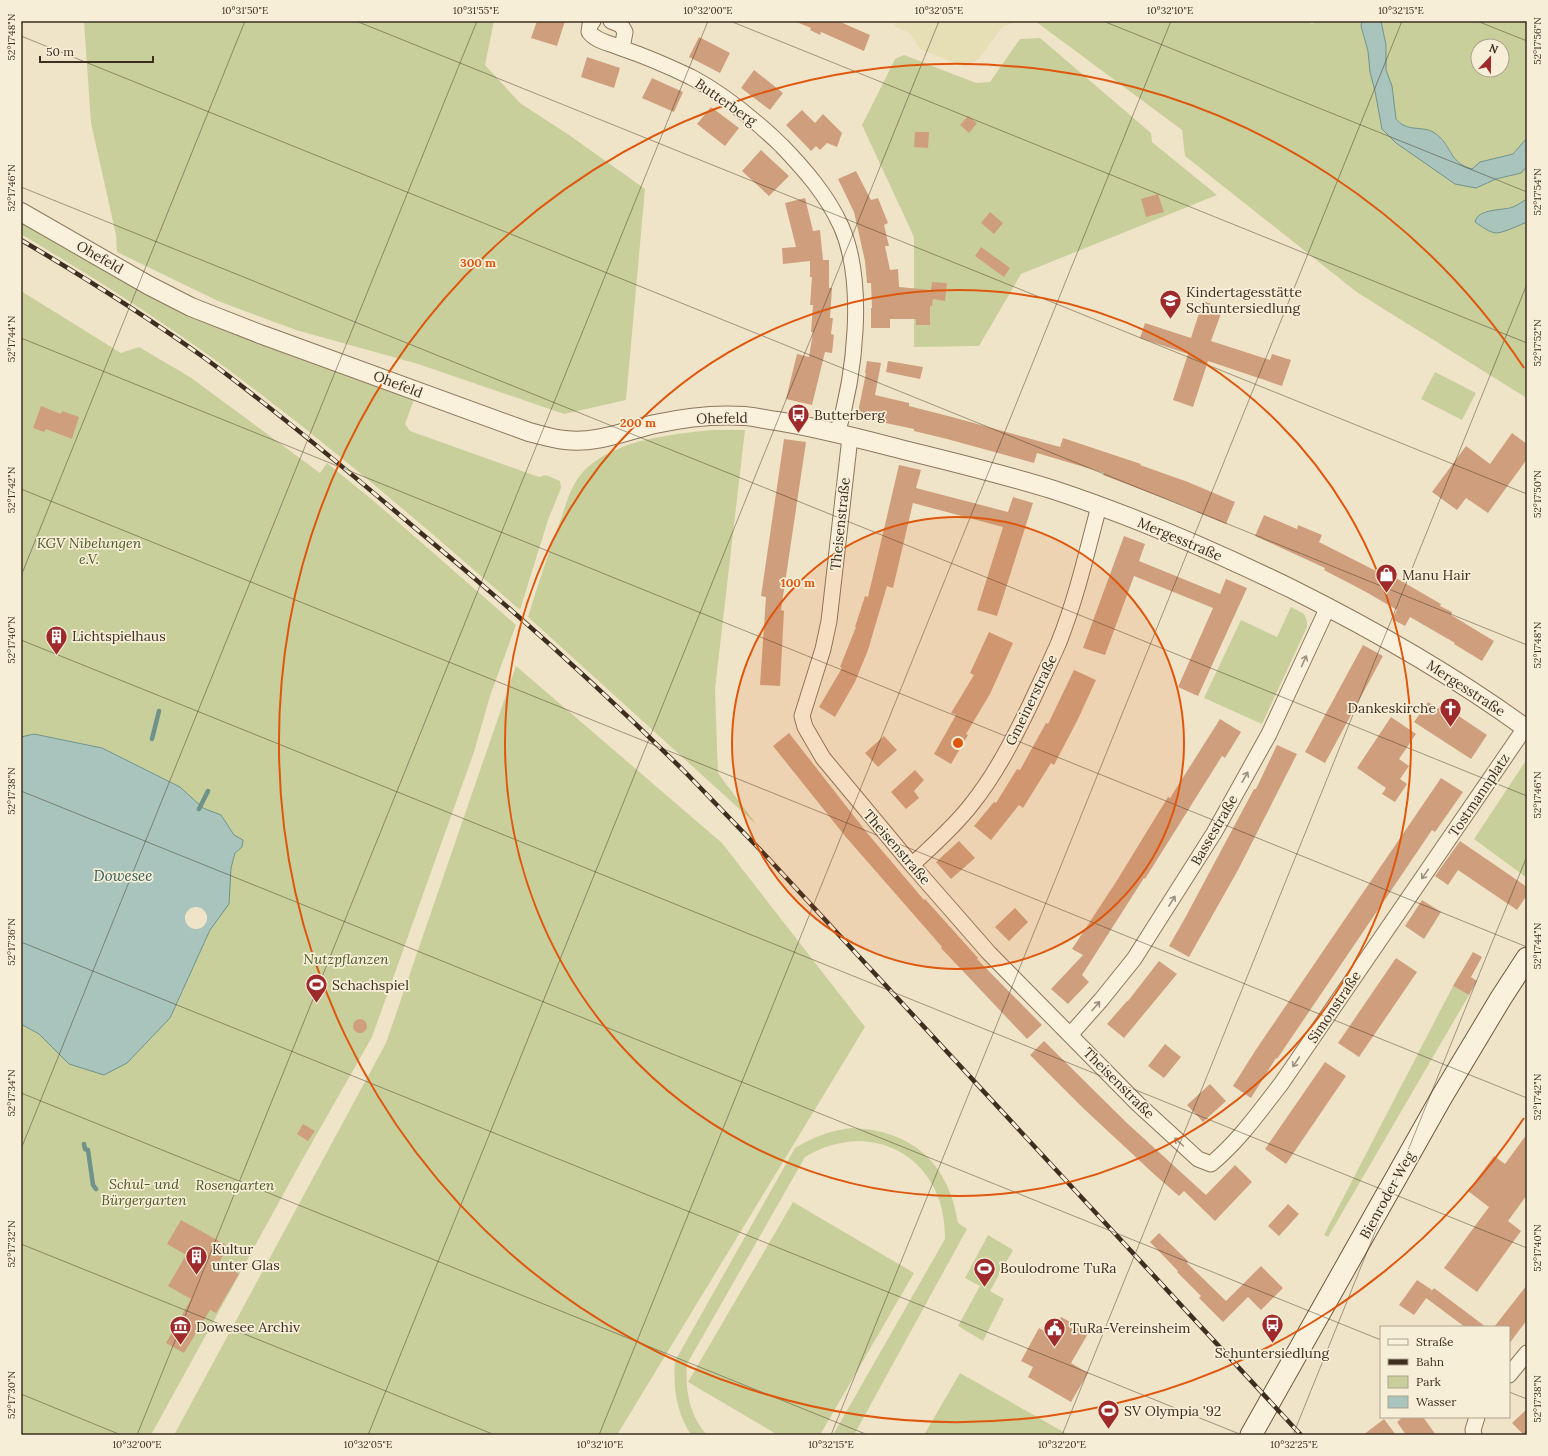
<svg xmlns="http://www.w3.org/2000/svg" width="1548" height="1456" font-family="Lora,serif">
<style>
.farmland{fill:#e6deb5}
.green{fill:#c9cf9b;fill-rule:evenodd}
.water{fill:#a9c4bc;stroke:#6f938a}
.pier{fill:#f0e4c8}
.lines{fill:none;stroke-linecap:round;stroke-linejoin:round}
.stream{stroke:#6f938a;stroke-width:4.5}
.building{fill:#cf9f7d}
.minor-casing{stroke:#8d765c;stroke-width:17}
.tertiary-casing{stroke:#8d765c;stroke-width:20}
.secondary-casing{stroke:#6f573f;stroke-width:23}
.minor{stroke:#faf1dc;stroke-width:15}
.tertiary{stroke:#faf1dc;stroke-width:18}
.secondary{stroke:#faf1dc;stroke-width:21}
.rail-casing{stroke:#3d2e20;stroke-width:4.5}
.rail{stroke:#f7eed8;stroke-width:3;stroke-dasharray:9;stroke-linecap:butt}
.oneway{stroke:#9c907e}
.ticks{fill:none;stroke:#3d2e20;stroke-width:1;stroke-opacity:0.45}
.ring{fill:none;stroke:#df570d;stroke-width:2}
.labels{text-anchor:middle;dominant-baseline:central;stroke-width:3.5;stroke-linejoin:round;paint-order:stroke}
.street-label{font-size:14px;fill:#3d2e20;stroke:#f7eed8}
.poi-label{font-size:14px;fill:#3d2e20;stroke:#f7eed8;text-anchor:start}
.park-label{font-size:14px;font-style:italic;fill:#4d5a26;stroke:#f7eed8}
.water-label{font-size:15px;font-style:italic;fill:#2f5d5a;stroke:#f7eed8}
.centre{fill:#df570d;stroke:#f7eed8;stroke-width:2}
.ring-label{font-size:12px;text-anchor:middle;font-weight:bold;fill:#df570d;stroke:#f7eed8;stroke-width:3.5;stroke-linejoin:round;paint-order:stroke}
.neatline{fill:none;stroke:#3d2e20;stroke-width:1.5}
.ticks-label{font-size:10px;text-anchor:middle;fill:#3d2e20}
</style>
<rect width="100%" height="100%" fill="#f0e4c8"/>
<path class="farmland" d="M896 21H1018L1002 27 978 60 965 67 920 49 910 33 894 26Z"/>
<path class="green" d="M84 21H494L485 65 520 103 569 135 645 189 626 400 564 414 418 364 296 330 218 301 117 252 116 235 91 123Z
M1035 21H1307L1312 24 1317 21H1362L1361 26 1368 51 1370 72 1375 91 1382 129 1476 188 1496 179 1521 173 1527 166V199L1514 207 1483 212 1480 226 1497 233 1527 222V398L1358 293 1185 156 1182 130Z
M1381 21H1527V138L1513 154 1480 162 1472 169C1447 162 1454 144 1433 132 1425 127 1412 130 1403 125 1401 123 1398 121 1396 119L1392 86 1386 70V45ZM1478 46H1502V70H1478Z
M1040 38 1151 133 1152 142 1217 195 1021 274 979 346 914 347V237L862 125 895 59 904 55 976 83 990 82 1020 39Z
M21 221 415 397 405 424 410 431 539 477 546 475 560 481 561 488 548 520 520 610C433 534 346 459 254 389 180 332 101 282 21 234Z
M21 291 121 353 139 347 190 377 320 473 327 463 375 502 516 625 490 696 474 752 372 1037 301 1162 151 1435H21V1024L39 1034 70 1064 170 1018 210 930 228 904 231 868 235 853 242 847 221 815 203 808 180 787 102 748 35 734 21 737Z
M1435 372 1476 393 1462 420 1421 399Z
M713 430H745L715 689 718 773 756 824 528 617C538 584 549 551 561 519 567 501 572 481 587 468 618 439 673 434 713 430Z
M1291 607 1304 614 1307 621V627L1262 724 1204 698 1241 620 1277 637Z
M516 666 722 843 865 1027 617 1435H174L386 1043Z
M1527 759V878L1474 839Z
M1453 986 1469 995 1328 1237 1324 1235Z
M852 1128C913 1130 949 1164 958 1223L967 1229 854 1435H833L945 1239C947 1159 873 1116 805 1157L687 1364C685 1390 689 1415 707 1435H691C676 1411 673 1388 675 1361L795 1148C814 1137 831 1130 852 1128Z
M793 1202 914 1273 820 1435H778L688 1382Z
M988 1235 1013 1250 990 1291 1004 1299 983 1341 958 1326 980 1286 965 1278Z
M960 1373 1067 1434 1066 1435H924Z"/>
<path class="water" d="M1362 21H1381L1386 45V70L1392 86 1396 119C1398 121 1401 124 1403 125 1412 130 1425 127 1433 132 1453 144 1447 162 1472 169L1480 162 1513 154 1527 138V166L1521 173 1496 179 1476 188 1455 184 1396 143 1382 129 1375 91 1370 72 1368 51 1361 26Z
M1527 199V222C1520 225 1505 232 1497 233 1490 233 1481 226 1475 222 1478 208 1502 211 1513 207 1518 205 1523 201 1527 199Z
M34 734 102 748 180 787 203 808 221 815 234 835 243 840 242 847 235 853 231 868 229 904 210 930 170 1018 127 1063 104 1075 69 1064 39 1034 21 1024V737Z"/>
<path class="pier" d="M185 918a11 11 0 1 1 22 0a11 11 0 1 1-22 0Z"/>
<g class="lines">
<path class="stream" d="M152 739 159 711
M199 809 208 791
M84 1144 85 1149 88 1150 93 1185 96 1189"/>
</g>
<path class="building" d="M537 21H565L557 46 531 38Z
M794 21H838L870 35 864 51 821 32 820 35 810 30 811 28Z
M699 37 730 53 720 73 689 57Z
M587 57 620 68 614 88 581 77Z
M754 70 783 93 770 110 741 88Z
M652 78 683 92 674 112 642 98Z
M711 107 739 128 725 146 697 124Z
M802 110 815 123 823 114 842 133 837 147 827 143 820 150 816 146 811 151 786 125Z
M968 116 977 123 969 133 960 125Z
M915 132H929L928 148 914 147Z
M761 150 789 176 769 196 742 171Z
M856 171 871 200 878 198 888 223 884 225 889 246H885L890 270 898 269 899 287 931 290 932 282 947 283 945 301 933 299 932 306H930V325H916V319H890V328H871V308H872L871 283H867L865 261 854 212 838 179Z
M1158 194 1164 212 1146 217 1141 199Z
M805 198 813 231 820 230 823 260H829V288H832L830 318H833L831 334 834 335 832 353 825 352 812 405 786 399 797 354 809 357 813 332H811L813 305H810L812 277H810V261L783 264 782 248 796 247 785 203Z
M990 212 1003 223 994 234 981 223Z
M981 247 1010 268 1004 277 975 256Z
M1203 301 1223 308 1211 341 1270 360 1272 354 1291 360 1282 386 1208 361 1193 407 1173 400 1188 354 1140 338 1145 323 1191 338Z
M867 361 881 363 875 395 909 403V406L952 417 1060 447 1063 438 1141 464 1140 465 1188 482 1235 502 1226 524 1197 512V511L1103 475 1104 473 1037 453 1034 463 947 439 914 431V429L857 417 866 373H865Z
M888 361 923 367 920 379 886 372Z
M41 406 61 414 62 411 79 417 72 439 46 429 44 432 33 428Z
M1512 433 1527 444V459L1488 513 1466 498 1457 510 1432 492 1466 446 1490 464Z
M784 439 806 442 781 610 784 611 780 686 760 685 766 597 761 596Z
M899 465 921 470 916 488 1008 512 1013 497 1033 503 997 616 977 610 1003 527 913 503 893 588 887 586 868 650 855 682 835 717 819 707 842 668 840 667 856 627H855L865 596 868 597Z
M1264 515 1297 529 1298 525 1322 535 1319 542 1378 572V571L1390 577 1391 575 1441 604 1440 606 1452 612 1451 615 1494 641 1482 661 1454 644 1455 643 1410 617 1405 626 1392 619 1397 610 1366 592 1324 570 1325 568 1255 536Z
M1124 536 1145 544 1139 561 1220 594 1226 579 1247 588 1198 696 1178 687 1213 608 1134 576 1105 655 1083 648Z
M989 632 1013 643 990 694 966 734 968 735 951 764 934 754 956 715 951 713 974 675 970 673Z
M1363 645 1383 656 1325 763 1305 752Z
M1074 670 1096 680 1077 721 1054 765 1051 763 1023 808 1019 805 991 840 974 826 994 802 996 803 1017 769 1020 770 1046 723 1048 724Z
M1428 702 1438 709 1441 704 1487 735 1471 759 1414 722Z
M1391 717 1416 734 1399 759 1409 766 1400 779 1407 784 1395 802 1382 794 1386 788 1357 768Z
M1220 719 1241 732 1225 758 1222 756 1145 879 1144 878 1082 975 1089 982 1068 1004 1051 989 1083 955 1072 949 1116 882 1168 797 1170 798Z
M789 733 868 834 924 900 925 899 978 958 977 959 1042 1025 1027 1039 941 948 942 947 845 836 773 746Z
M884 736 897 750 878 767 865 753Z
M1277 745 1297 754 1238 870 1189 957 1169 946 1185 918 1254 789H1256Z
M915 770 924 780 914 791 919 798 906 809 891 792Z
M1441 778 1463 792 1435 832 1432 830 1407 867 1277 1059 1276 1058 1251 1098 1233 1086 1255 1051Z
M959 841 975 858 951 879 936 862Z
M1460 841 1527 887V895L1517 910 1458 870 1448 885 1435 876Z
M1422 900 1441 912 1424 939 1405 926Z
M1015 908 1028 922 1009 941 995 927Z
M1473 952 1482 957 1471 977 1477 981 1469 995 1453 986Z
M1396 958 1417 972 1359 1057 1338 1043Z
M1159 961 1177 974 1124 1038 1107 1024 1127 1001H1128Z
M353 1026a7 7 0 1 1 14 0a7 7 0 1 1-14 0Z
M1044 1041 1128 1124 1206 1195 1235 1165 1252 1182 1215 1221 1184 1191 1179 1196 1155 1175 1083 1108 1030 1055Z
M1165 1044 1181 1057 1164 1078 1148 1066Z
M1325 1062 1346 1076 1286 1164 1265 1149Z
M1210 1084 1226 1101 1203 1122 1187 1105Z
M303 1124 315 1131 308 1141 297 1134Z
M1527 1134V1195L1508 1221 1521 1231 1477 1292 1444 1268 1489 1207 1468 1191 1494 1156 1505 1164Z
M1288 1204 1299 1214 1279 1236 1268 1226Z
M181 1220 228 1246 219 1263 239 1274 216 1313 210 1310 184 1353 166 1343 191 1299 168 1286 186 1255 167 1244Z
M1159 1233 1188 1261 1187 1263 1226 1301 1261 1266 1283 1288 1261 1310 1248 1297 1223 1322 1199 1298 1201 1296 1177 1272 1178 1271 1150 1242Z
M1417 1280 1432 1290 1414 1315 1399 1305Z
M1527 1285V1320L1509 1344V1327H1494Z
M1434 1288 1486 1327H1465L1426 1298Z
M1061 1317 1089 1332 1071 1363 1088 1373 1071 1402 1028 1377 1033 1367 1021 1361 1039 1328 1051 1335Z
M1527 1409V1435H1524L1512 1423Z
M1403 1417H1423L1436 1435H1406L1397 1422Z
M1384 1419 1396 1435H1363Z"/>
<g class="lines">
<defs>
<path id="minor" d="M593 21 590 25 589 32C597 42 610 43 621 48 645 56 668 66 691 77 725 95 754 119 782 146 805 170 827 195 841 226 866 282 855 376 837 434
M611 21 621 25 625 32 622 48
M851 437 849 446 829 621 823 649 802 716 805 727 823 758 912 865 989 953 1138 1104 1198 1159 1211 1164C1239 1141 1259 1112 1281 1084L1525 728
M912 865C933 845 954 827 971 805 996 774 1014 738 1031 703 1040 683 1050 663 1059 642 1076 599 1087 552 1099 506
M1070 1035 1101 1000 1134 959 1214 833 1269 734 1328 607
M1509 1375 1527 1353
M1474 1435 1473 1430 1477 1417"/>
<path id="tertiary" d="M21 212 148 285 191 307 260 334 529 432C541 435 553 439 565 440 596 444 625 431 655 424 682 418 717 414 745 416 756 417 767 420 777 421 821 428 865 440 908 451 957 463 1006 475 1054 490 1136 517 1214 551 1292 589 1374 630 1453 675 1527 729"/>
<path id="secondary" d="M1251 1435 1441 1098 1501 998 1527 958"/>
</defs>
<use href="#minor" class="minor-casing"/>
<use href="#tertiary" class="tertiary-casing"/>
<use href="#secondary" class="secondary-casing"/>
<use href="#minor" class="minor"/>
<use href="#tertiary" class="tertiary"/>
<use href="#secondary" class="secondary"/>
<defs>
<path id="rail" d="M21 240C84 277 146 316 206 359 278 412 347 470 415 528 509 606 600 688 687 774 714 802 741 830 768 858L1301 1435"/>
</defs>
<use href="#rail" class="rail-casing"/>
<use href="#rail" class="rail"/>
</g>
<defs><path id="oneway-shaft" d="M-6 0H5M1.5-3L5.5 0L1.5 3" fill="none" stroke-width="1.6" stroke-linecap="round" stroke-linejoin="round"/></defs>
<g class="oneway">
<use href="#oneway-shaft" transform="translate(1304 661) rotate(-66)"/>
<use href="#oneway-shaft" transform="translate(1245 777) rotate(-61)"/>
<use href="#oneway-shaft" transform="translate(1425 874) rotate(125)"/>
<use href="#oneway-shaft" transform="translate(1172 901) rotate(-58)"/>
<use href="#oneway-shaft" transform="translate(1096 1006) rotate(-49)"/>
<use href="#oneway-shaft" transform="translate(1296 1062) rotate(124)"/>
<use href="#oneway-shaft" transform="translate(1179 1142) rotate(-138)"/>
</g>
<path class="ticks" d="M356 21 1527 494M730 21 1527 343M1103 21 1527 192M1477 21 1527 41M21 36 1527 645M21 187 1527 796M21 338 1527 947M21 489 1527 1098M21 576 245 21M21 640 1527 1248M21 791 1381 1340M21 942 1242 1435M21 1093 868 1435M21 1149 477 21M21 1244 495 1435M1509 1392 1527 1399M21 1394 121 1435M137 1435 708 21M368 1435 939 21M599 1435 1171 21M831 1435 1402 21M1062 1435 1527 284M1293 1435 1527 856M1524 1435 1527 1429"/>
<circle cx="958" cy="743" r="226" fill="#df570d" fill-opacity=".12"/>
<g class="ring">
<circle cx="958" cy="743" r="226"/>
<circle cx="958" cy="743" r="453"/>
<path d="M1524 1118A679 679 0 1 1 1524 368"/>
</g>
<defs>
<symbol id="school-pin" viewBox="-11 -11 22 30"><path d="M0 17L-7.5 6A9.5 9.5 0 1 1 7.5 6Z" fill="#9e2a2b" stroke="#f7eed8"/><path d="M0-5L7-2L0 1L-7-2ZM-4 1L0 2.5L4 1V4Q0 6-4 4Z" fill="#fff"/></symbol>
<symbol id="bus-pin" viewBox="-11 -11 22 30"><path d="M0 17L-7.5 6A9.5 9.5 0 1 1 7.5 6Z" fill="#9e2a2b" stroke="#f7eed8"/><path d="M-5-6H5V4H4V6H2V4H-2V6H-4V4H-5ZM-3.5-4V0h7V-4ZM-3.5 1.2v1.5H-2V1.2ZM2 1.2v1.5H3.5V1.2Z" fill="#fff"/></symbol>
<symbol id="shop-pin" viewBox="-11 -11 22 30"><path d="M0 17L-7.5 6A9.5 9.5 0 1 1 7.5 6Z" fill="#9e2a2b" stroke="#f7eed8"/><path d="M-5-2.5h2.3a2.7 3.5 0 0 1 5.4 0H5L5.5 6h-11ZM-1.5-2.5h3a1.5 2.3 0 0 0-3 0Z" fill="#fff"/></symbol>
<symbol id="building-pin" viewBox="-11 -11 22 30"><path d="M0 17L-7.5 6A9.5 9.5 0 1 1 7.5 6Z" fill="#9e2a2b" stroke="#f7eed8"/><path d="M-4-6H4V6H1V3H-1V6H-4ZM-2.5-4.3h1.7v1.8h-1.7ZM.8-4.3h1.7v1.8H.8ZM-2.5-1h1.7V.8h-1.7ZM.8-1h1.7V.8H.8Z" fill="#fff"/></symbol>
<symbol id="church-pin" viewBox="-11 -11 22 30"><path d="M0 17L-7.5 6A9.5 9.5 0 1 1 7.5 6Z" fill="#9e2a2b" stroke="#f7eed8"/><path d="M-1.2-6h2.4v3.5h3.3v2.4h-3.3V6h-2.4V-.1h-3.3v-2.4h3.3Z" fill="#fff"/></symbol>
<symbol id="stadium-pin" viewBox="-11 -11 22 30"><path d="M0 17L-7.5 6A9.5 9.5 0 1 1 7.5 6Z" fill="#9e2a2b" stroke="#f7eed8"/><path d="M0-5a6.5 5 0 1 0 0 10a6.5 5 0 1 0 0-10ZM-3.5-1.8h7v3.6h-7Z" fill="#fff"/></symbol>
<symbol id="museum-pin" viewBox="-11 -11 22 30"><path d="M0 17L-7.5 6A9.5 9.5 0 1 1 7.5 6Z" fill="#9e2a2b" stroke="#f7eed8"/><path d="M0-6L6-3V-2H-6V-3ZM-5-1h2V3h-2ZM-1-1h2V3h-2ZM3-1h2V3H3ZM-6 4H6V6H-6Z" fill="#fff"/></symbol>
<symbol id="civic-pin" viewBox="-11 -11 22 30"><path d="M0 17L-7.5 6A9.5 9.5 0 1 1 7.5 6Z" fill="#9e2a2b" stroke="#f7eed8"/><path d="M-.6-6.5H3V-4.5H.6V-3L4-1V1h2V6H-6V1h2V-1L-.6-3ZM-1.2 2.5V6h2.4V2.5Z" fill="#fff"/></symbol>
</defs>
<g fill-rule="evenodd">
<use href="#school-pin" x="1158" y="288" width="25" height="34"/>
<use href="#bus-pin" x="786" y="402" width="25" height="34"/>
<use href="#shop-pin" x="1374" y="562" width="25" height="34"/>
<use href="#building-pin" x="44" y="624" width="25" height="34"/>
<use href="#church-pin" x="1438" y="696" width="25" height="34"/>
<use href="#stadium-pin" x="304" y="972" width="25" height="34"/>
<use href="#building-pin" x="184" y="1244" width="25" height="34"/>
<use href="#stadium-pin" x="972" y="1256" width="25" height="34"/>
<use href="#bus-pin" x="1260" y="1312" width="25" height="34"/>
<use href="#museum-pin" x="168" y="1314" width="25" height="34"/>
<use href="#civic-pin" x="1042" y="1316" width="25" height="34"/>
<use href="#stadium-pin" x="1096" y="1398" width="25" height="34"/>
</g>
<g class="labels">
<g class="street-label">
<text transform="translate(726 102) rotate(35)">Butterberg</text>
<text transform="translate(100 257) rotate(30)">Ohefeld</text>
<text transform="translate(398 384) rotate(21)">Ohefeld</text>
<text transform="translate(722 418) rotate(-1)">Ohefeld</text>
<text transform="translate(840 524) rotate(-84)">Theisenstraße</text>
<text transform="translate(1180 539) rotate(23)">Mergesstraße</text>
<text transform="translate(1466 688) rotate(33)">Mergesstraße</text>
<text transform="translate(1031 700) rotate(-64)">Gmeinerstraße</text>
<text transform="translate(1479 795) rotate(-56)">Tostmannplatz</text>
<text transform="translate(1214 830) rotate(-60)">Bassestraße</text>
<text transform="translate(897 847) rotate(49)">Theisenstraße</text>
<text transform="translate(1334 1007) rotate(-56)">Simonstraße</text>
<text transform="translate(1119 1083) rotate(45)">Theisenstraße</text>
<text transform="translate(1387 1195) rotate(-61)">Bienroder Weg</text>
</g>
<g class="poi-label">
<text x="1186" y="292">Kindertagesstätte<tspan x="1186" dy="16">Schuntersiedlung</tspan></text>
<text x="814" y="415">Butterberg</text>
<text x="1402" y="575">Manu Hair</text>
<text x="72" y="636">Lichtspielhaus</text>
<text x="1436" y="708" text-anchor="end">Dankeskirche</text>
<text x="332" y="985">Schachspiel</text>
<text x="212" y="1249">Kultur<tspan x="212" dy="16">unter Glas</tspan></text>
<text x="1000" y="1268">Boulodrome TuRa</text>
<text x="196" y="1327">Dowesee Archiv</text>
<text x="1070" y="1328">TuRa-Vereinsheim</text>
<text x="1272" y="1353" text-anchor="middle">Schuntersiedlung</text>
<text x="1124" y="1411">SV Olympia '92</text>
</g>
<g class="park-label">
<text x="89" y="543">KGV Nibelungen<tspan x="89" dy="16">e.V.</tspan></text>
<text x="346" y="959">Nutzpflanzen</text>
<text x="144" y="1184">Schul- und<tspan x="144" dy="16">Bürgergarten</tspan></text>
<text x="235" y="1185">Rosengarten</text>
</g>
<g class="water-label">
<text x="123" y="875">Dowesee</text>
</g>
</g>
<circle cx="958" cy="743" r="6" class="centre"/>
<g class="ring-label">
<text x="478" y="267">300 m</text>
<text x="638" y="427">200 m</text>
<text x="798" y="587">100 m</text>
</g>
<rect width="1548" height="1456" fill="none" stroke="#f7eed8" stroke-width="44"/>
<rect x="1380" y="1326" width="130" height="92" fill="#f7eed8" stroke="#ada18e"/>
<rect x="1388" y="1339" width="20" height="6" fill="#faf1dc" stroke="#ada18e"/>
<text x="1416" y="1346" font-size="12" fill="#3d2e20">Straße</text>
<rect x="1388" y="1359" width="20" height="6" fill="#3d2e20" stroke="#ada18e"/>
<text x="1416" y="1366" font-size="12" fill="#3d2e20">Bahn</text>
<rect x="1388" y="1376" width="20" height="12" fill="#c9cf9b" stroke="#ada18e"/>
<text x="1416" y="1386" font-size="12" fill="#3d2e20">Park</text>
<rect x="1388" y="1396" width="20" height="12" fill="#a9c4bc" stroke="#ada18e"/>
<text x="1416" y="1406" font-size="12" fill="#3d2e20">Wasser</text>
<g transform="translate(1490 58) rotate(22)"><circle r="19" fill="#f7eed8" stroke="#ada18e"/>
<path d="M0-3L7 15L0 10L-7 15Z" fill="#9e2a2b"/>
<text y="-6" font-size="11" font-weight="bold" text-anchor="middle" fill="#3d2e20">N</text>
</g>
<path d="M40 56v6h113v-6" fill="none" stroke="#3d2e20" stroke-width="2"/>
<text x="46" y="56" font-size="12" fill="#3d2e20" stroke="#f7eed8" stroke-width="3" paint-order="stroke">50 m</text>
<rect x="22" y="22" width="1504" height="1412" class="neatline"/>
<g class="ticks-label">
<text x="245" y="14">10°31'50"E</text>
<text x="476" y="14">10°31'55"E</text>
<text x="708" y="14">10°32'00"E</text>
<text x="939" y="14">10°32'05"E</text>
<text x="1170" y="14">10°32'10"E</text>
<text x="1401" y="14">10°32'15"E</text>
<text transform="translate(11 37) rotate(-90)" y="4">52°17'48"N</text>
<text transform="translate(1537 41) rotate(-90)" y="4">52°17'56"N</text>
<text transform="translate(11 188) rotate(-90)" y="4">52°17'46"N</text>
<text transform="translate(1537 192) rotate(-90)" y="4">52°17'54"N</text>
<text transform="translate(11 339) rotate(-90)" y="4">52°17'44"N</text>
<text transform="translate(1537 343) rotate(-90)" y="4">52°17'52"N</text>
<text transform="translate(11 490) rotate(-90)" y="4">52°17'42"N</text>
<text transform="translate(1537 494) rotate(-90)" y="4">52°17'50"N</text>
<text transform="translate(11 640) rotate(-90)" y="4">52°17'40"N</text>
<text transform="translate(1537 645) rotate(-90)" y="4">52°17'48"N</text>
<text transform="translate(11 791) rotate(-90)" y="4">52°17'38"N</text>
<text transform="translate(1537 795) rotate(-90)" y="4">52°17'46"N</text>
<text transform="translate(11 942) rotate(-90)" y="4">52°17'36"N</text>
<text transform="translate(1537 946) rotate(-90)" y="4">52°17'44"N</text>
<text transform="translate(11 1093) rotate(-90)" y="4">52°17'34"N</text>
<text transform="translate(1537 1097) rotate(-90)" y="4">52°17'42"N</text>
<text transform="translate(11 1244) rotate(-90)" y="4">52°17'32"N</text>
<text transform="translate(1537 1248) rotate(-90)" y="4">52°17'40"N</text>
<text transform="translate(11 1395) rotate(-90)" y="4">52°17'30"N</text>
<text transform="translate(1537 1399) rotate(-90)" y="4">52°17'38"N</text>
<text x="137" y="1448">10°32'00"E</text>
<text x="368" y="1448">10°32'05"E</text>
<text x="600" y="1448">10°32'10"E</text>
<text x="831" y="1448">10°32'15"E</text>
<text x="1062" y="1448">10°32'20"E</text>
<text x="1294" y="1448">10°32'25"E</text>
</g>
</svg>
